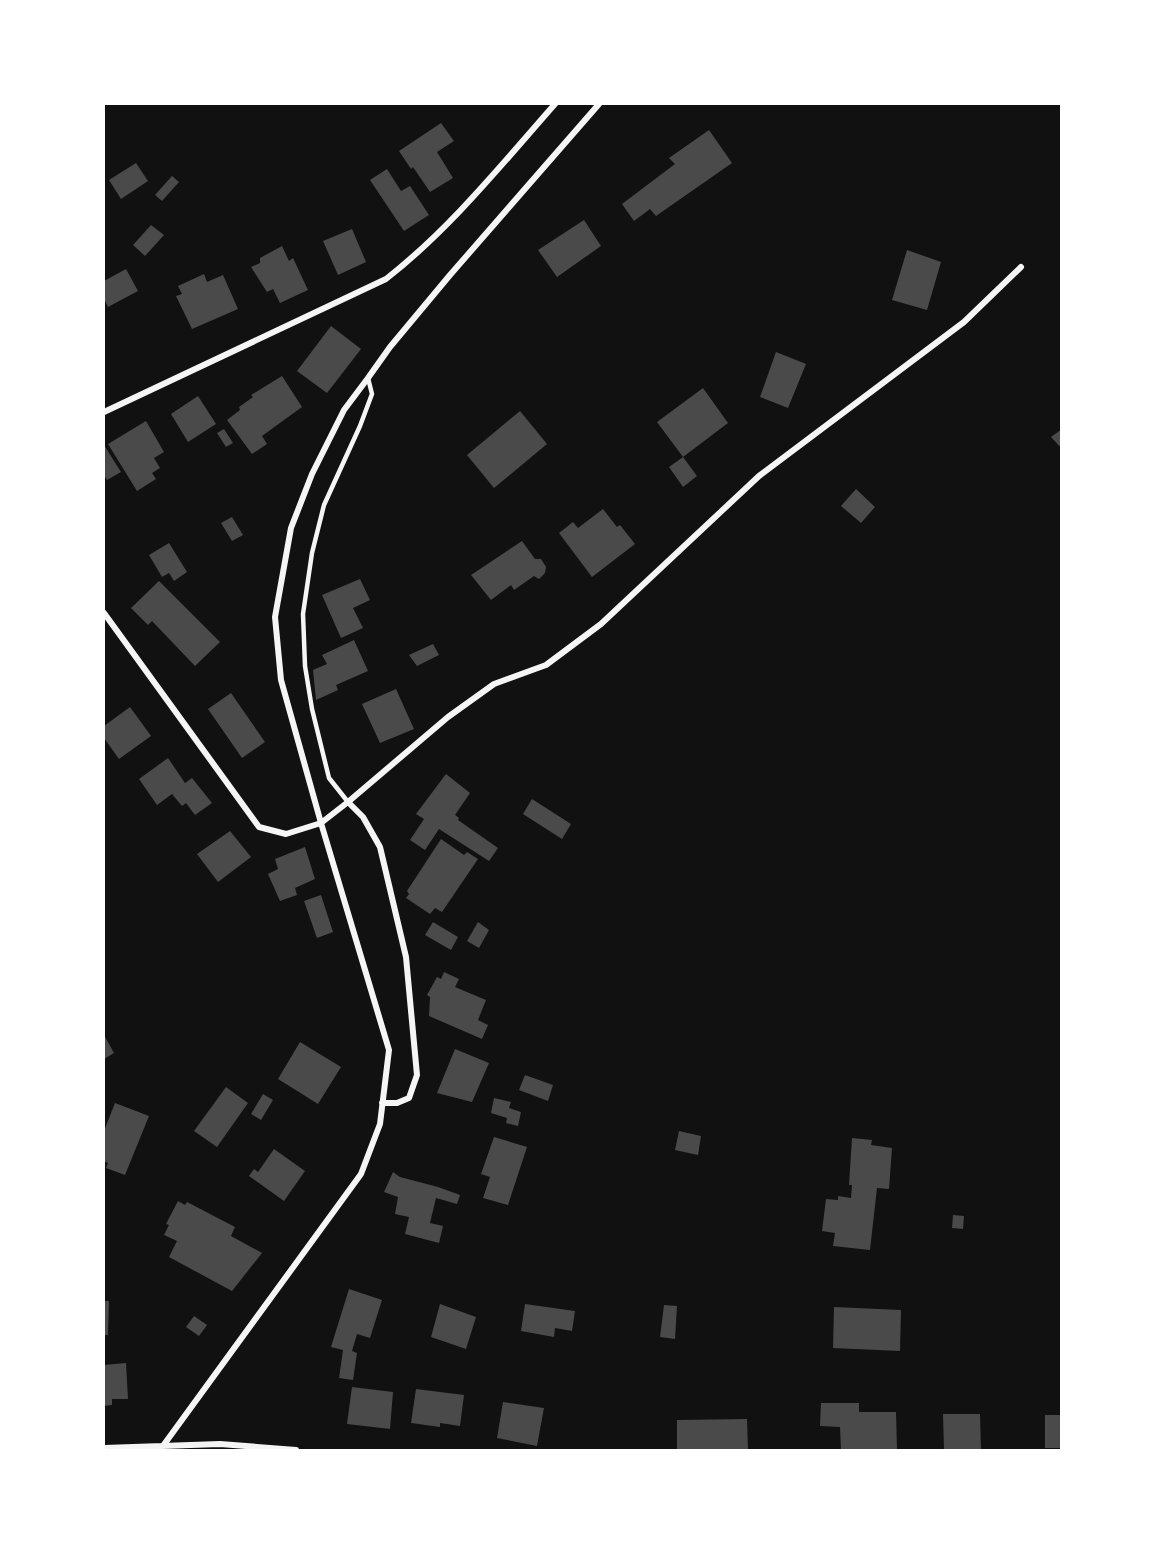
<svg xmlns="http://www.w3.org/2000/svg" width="1165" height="1554" font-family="Mulish,sans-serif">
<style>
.building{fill:#4a4a4a}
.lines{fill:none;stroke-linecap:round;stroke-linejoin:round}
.service{stroke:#f5f5f5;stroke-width:4.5}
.minor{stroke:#f5f5f5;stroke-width:6}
</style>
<rect width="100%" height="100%" fill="#111"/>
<path class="building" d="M441 123 454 141 437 152 453 178 430 192 413 167 411 169 399 151Z
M709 130 732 163 656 216 650 209 634 221 622 204 675 164 669 158Z
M136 163 148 181 121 199 109 180Z
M387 169 401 191 410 186 429 215 404 231 370 180Z
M172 176 179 182 162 201 155 195Z
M584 220 601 246 557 277 538 250Z
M151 225 164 235 145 256 133 245Z
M352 229 366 262 338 275 323 241Z
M282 246 289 261 293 258 308 290 280 303 273 289 267 292 251 267 260 263V258Z
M907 250 941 262 927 310 892 300Z
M126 269 138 291 108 307 104 299V281Z
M204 274 207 282 223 275 238 309 192 329 176 296 182 294 178 286Z
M331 326 361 349 327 393 297 371Z
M776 352 806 364 788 408 760 397Z
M282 376 302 407 262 436 267 444 252 454 227 420 240 410 239 407 253 397 251 395Z
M703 388 728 423 683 457 657 422Z
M198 396 216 424 188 442 171 414Z
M520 411 547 444 494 488 467 455Z
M146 421 164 452 154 458 160 468 152 473 156 479 137 491 108 444Z
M224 429 233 443 226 447 217 433Z
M1062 429V449L1051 437Z
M104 445 121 472 107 480 104 475Z
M683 457 697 476 683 487 669 467Z
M856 489 875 507 861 523 841 506Z
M603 509 617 527 620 525 635 544 592 577 559 533 573 522 578 528Z
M232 517 243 535 232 541 221 523Z
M522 541 535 559H541L546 567 545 573 539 579 534 576 514 590 511 585 491 600 471 575Z
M169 543 187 572 174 581 169 573 162 577 149 555Z
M360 579 370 600 353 608 363 628 341 638 322 595Z
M159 581 220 642 195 666 152 621 148 625 131 608Z
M354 640 368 671 336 685 338 690 316 700 313 670 327 664 322 655Z
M433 644 439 655 417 666 409 655Z
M396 689 414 729 380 743 362 704Z
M231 693 265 742 242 758 208 709Z
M130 707 151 736 119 759 104 738V726Z
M168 758 185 783 192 778 212 803 195 815 186 803 182 806 172 794 157 805 139 779Z
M446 774 470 793 455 815 459 818 458 820 498 848 489 861 439 829 425 850 410 840 424 819 416 814Z
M532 799 571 824 562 839 523 814Z
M230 831 251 857 218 882 197 854Z
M441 839 464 855 467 852 478 859 442 912 435 908 430 914 406 898 409 894 407 891Z
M305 847 315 879 295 888 297 895 280 901 268 874 278 869 275 859Z
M321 895 333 932 317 938 304 901Z
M433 922 458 937 451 950 425 935Z
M478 922 489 930 479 948 467 941Z
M444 972 459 979 455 987 486 1000 478 1020 488 1025 482 1039 429 1016 430 997 427 995 437 977 441 979Z
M104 1035 114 1053 104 1059Z
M300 1042 341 1067 318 1104 278 1079Z
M455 1049 489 1063 472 1102 437 1093Z
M525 1075 553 1085 548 1101 519 1090Z
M226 1087 248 1103 217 1147 194 1131Z
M263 1094 273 1100 261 1120 251 1114Z
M494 1098 511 1102 509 1108 521 1112 518 1126 506 1123 507 1118 491 1113Z
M115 1103 149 1116 125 1175 106 1168 108 1163 104 1161V1131Z
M679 1131 701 1136 698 1155 675 1150Z
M494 1137 527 1147 508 1205 483 1198 490 1177 481 1174Z
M852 1138 872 1140 871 1145 892 1148 889 1189 877 1188 870 1250 833 1246 835 1233 822 1231 826 1199 838 1200V1196L851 1198 852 1185H849Z
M274 1149 305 1171 284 1201 249 1176 254 1169 258 1172Z
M393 1172 400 1177 438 1187 460 1195 457 1204 436 1198 430 1223 443 1226 439 1243 405 1234 409 1217 395 1214 398 1197 384 1192Z
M178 1201 185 1205 187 1202 235 1227 231 1236 262 1253 232 1291 169 1257 177 1241 164 1235 169 1225 166 1224Z
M953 1215 964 1216 963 1229 952 1228Z
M349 1289 382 1300 370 1338 357 1334 352 1351 357 1353 353 1380 339 1378 343 1350 331 1347Z
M104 1301H109L108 1335H104Z
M440 1304 476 1317 466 1349 431 1337Z
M525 1304 575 1311 572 1331 555 1328 554 1337 521 1331Z
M664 1305 677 1306 675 1339 660 1337Z
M834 1307 901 1310 900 1351 833 1348Z
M194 1316 207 1325 199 1336 186 1327Z
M126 1363 128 1399H112V1405L104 1406V1365Z
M352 1387 393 1392 390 1429 347 1424Z
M416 1389 464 1395 460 1426 440 1423V1427L411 1423Z
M503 1402 544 1408 537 1446 497 1438Z
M821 1403H859V1412H896L897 1450H841L840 1427 820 1426Z
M943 1414H980L981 1450H944Z
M1045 1415H1062V1448H1045Z
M747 1419 748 1450H677V1420Z"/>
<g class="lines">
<path class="service" d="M348 802 329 778 312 709 305 666 303 614 312 553 324 505 360 426 372 394 368 378"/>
<path class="minor" d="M104 412 386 279C450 229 502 164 555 104
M104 613 259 827 286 834 321 823 348 802 448 717 494 684 546 665 601 624 759 476 964 322 1021 267
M348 802 363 817 380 847 406 957 417 1075 409 1098 397 1103H382
M104 1448 220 1444 296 1450
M160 1450 361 1174 380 1124 389 1050 321 823 281 680 275 617 291 528 312 474 344 410 368 378 390 347 450 275 599 104"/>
</g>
<rect width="1165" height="1554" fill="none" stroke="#ffffff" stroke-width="210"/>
</svg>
